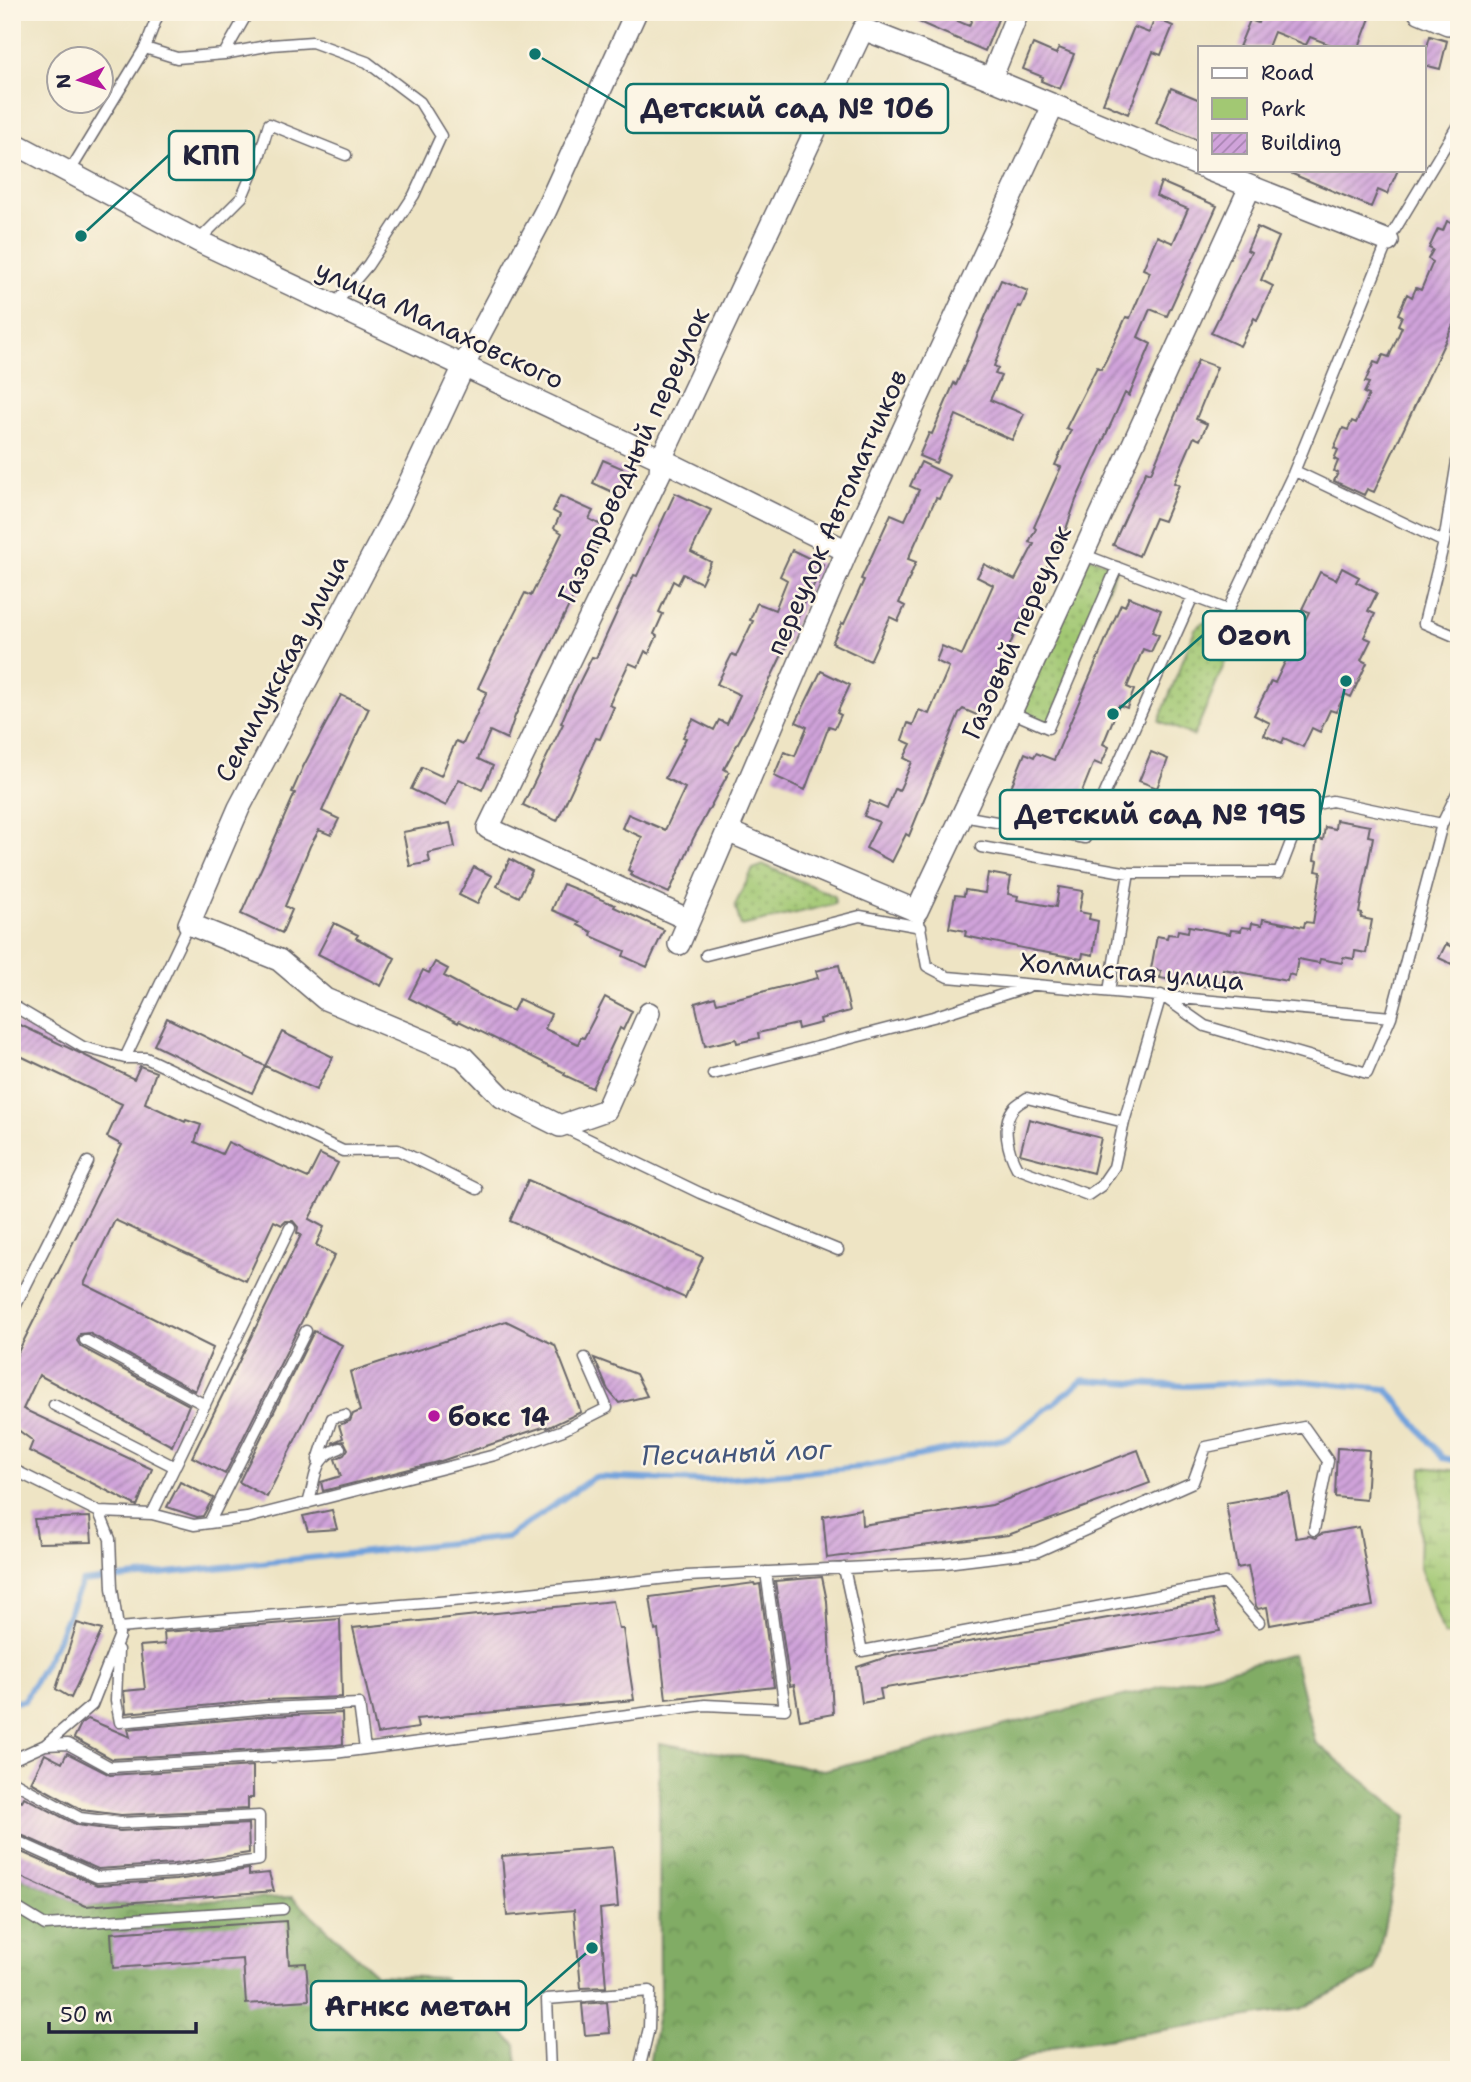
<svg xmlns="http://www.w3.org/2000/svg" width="1471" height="2082" font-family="'Shantell Sans',sans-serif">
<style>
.green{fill:url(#green-dots);stroke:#627557;stroke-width:2}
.forest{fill:url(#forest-crowns);stroke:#526750;stroke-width:2}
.wetland{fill:url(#wetland-marsh);stroke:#627557;stroke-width:2}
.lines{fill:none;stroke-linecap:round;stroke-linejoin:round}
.stream{stroke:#71a1db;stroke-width:6}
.building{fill:url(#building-hatch)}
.service-casing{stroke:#69666b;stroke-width:13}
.minor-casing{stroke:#69666b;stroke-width:24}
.service{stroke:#fff;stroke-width:10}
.minor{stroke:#fff;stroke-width:21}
.poi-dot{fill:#b5179e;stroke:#fcf5e5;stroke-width:2.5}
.labels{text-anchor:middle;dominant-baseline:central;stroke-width:5;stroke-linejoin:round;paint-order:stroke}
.street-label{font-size:26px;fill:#22223b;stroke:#fcf5e5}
.poi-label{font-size:26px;font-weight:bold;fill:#22223b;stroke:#fcf5e5;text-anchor:start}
.water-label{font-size:28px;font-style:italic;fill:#42557b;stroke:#fcf5e5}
.leader{fill:none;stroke:#0f766e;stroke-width:2.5}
.callout-dot{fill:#0f766e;stroke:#fcf5e5;stroke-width:2.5}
.callout{fill:#fcf5e5;stroke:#0f766e;stroke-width:2.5}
.callout-label{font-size:28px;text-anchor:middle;font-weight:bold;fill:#22223b}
</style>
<defs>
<pattern id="green-dots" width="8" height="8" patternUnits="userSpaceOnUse" patternTransform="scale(1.75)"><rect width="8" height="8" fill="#a2c873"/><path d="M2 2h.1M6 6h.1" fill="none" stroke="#84a260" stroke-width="1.8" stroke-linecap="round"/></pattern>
<pattern id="forest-crowns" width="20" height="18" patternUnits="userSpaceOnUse" patternTransform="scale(1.75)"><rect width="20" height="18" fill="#81ac65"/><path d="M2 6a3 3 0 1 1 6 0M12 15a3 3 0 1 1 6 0" fill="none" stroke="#698c54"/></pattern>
<pattern id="wetland-marsh" width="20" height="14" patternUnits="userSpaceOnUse" patternTransform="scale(1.75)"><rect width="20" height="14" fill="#a2c873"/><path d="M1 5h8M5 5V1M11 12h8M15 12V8" fill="none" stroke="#84a260"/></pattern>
<pattern id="building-hatch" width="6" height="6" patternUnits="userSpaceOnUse" patternTransform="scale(1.75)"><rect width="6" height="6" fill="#d0a3da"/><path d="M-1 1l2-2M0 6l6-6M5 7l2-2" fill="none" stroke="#a884b2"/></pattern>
</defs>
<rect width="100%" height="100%" fill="#fcf5e5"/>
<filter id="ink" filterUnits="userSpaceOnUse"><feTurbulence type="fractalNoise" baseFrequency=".0143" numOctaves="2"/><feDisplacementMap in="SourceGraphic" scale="14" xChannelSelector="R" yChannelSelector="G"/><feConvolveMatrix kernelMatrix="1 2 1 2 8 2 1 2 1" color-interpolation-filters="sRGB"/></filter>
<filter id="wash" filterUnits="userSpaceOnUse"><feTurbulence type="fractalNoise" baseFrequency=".00686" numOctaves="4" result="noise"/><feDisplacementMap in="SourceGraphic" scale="28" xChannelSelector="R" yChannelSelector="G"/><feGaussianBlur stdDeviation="1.57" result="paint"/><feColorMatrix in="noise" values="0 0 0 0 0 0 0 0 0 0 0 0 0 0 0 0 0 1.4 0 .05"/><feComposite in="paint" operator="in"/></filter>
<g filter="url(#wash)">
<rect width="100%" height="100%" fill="#eee4c4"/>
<path class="green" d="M1082 554 1117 567 1048 728 1011 712Z
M1203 622 1236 636 1194 736 1159 721 1195 629Z
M764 865 834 896 835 904 741 926 735 905 753 869Z"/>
<path class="forest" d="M1293 1654 1315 1742 1407 1816 1375 1971 1301 2009 1052 2047 998 2070H648L660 2003 659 1743 824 1770Z
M12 1873 86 1906 292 1897 377 1975 443 1978 516 2045 518 2070H12Z"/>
<path class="wetland" d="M1422 1467 1459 1471V1635H1444L1419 1565Z"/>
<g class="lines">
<path class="stream" d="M12 1702 24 1701 55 1645 82 1582 508 1537 594 1477 700 1481 861 1467 1009 1438 1083 1380 1188 1386 1292 1380 1387 1389 1443 1458 1459 1461"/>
</g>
<g id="blocks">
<path class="building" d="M896 12H937L969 26 975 12H1001L985 51Z
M1262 12H1339L1352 17 1354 12H1356L1370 18 1359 47H1336L1310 37 1306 45 1274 32 1268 47H1239L1250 20 1258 23Z
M1155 18 1173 26 1161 55 1153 52 1128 114 1103 103 1134 27 1149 33Z
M1430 36 1447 41 1440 69 1424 65V47H1427Z
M1033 44 1056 54 1059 48 1074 54 1060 89 1041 81 1043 77 1023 69Z
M1171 88 1200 100V141L1156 123Z
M1283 170H1398L1387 194 1378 190 1371 207Z
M1161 182 1217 206 1167 316 1150 309 1138 337 1151 344 1129 396 1125 393 1076 500 1065 532 1028 603 979 716 963 709 959 713 909 836 906 834 892 862 866 848 879 822 864 816 870 801 887 809 895 789 899 791 912 762 904 758 911 744 902 740 908 723 913 725 919 710 929 714 949 667 936 661 942 646 962 655 993 585 977 577 984 564 1015 580 1034 544 1029 542 1036 529 1034 527 1061 467 1055 465 1071 430 1066 428 1097 367 1101 369 1106 360 1126 317 1130 318 1150 272 1143 269 1157 236 1173 243 1188 209 1156 196Z
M1447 221 1459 227V312L1374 492 1367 489 1364 495 1334 481 1338 473 1334 471 1338 461 1334 459 1338 450 1334 448 1343 428 1348 430 1352 421 1356 423 1369 395 1364 393 1369 383 1365 382 1374 362 1379 364 1383 355 1389 357 1402 327 1398 325 1402 316 1398 314 1407 294 1412 297 1416 288 1421 290 1433 262 1428 259 1433 250 1429 248 1438 229 1443 231Z
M1257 227 1279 237 1261 280 1273 286 1257 320 1254 318 1240 346 1211 333 1251 252 1247 250Z
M1001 280 1028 291 1021 307 1018 306 994 366 998 368 995 374 1001 376 990 400 1024 414 1012 440 956 415 936 463 919 456 929 433 932 434 954 383 956 385Z
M1198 360 1217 367 1196 419 1207 424 1200 440 1194 437 1174 483 1179 485 1164 521 1155 518 1139 556 1113 545 1146 471 1151 473Z
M603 460 633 473 623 497 593 483Z
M921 462 950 476 939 499 936 498 908 559 916 562 899 603 905 606 898 621 890 617 870 661 832 643 842 623 844 624 864 580 861 579 891 514 905 520 919 490 910 486Z
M675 493 711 510 691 552 711 562 701 583 683 574 678 584 673 581 659 612 663 614 654 634 657 636 649 654 645 651 638 667 629 663 609 705 614 707 600 739 596 738 557 821 523 805 563 724 561 723 573 695 592 657 596 658 634 575 637 576Z
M560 496 593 511 589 519 607 528 515 716 507 739 490 731 478 759 493 766 482 790 459 779 446 806 411 789 422 767 441 776 456 741 463 744 487 692 478 688 496 650 525 593 531 596 562 533 554 528 560 515 553 511Z
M792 550 823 565 811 591 809 590 789 640 756 709 724 769 729 772 693 839 669 893 630 875 632 872 628 870 642 837 622 828 628 814 665 830 685 788 665 778 686 738 683 737 693 719 714 730 719 720 727 724 740 695 717 684 732 654 736 656 753 621 750 620 757 603 775 610 787 580 780 576Z
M1342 568 1359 577 1356 582 1377 593 1368 611 1375 614 1364 637 1371 640 1361 660 1367 663 1351 697 1345 694 1336 712 1330 710 1320 732 1312 728 1303 747 1284 738 1282 743 1264 735 1270 723 1254 715 1271 681 1275 683 1309 612 1302 609 1320 572 1336 580Z
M1129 597 1161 610 1152 632 1159 635 1151 652 1143 649 1127 687 1134 690 1127 708 1119 705 1103 744 1109 747 1101 765 1094 762 1073 814 1056 807 1054 811 1009 792 1025 753 1034 757 1036 753 1054 760 1121 604 1125 606Z
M821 671 850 685 837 713 841 715 835 728 829 726 805 790 774 776 784 752 795 756 807 727 796 722Z
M341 695 369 708 322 811 339 819 331 835 319 830 310 846 285 906 292 910 282 933 241 914 295 793 292 792 303 767Z
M1151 752 1168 759 1157 788 1139 781Z
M1336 820 1370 826 1368 836 1373 837 1359 913 1362 914 1361 918 1372 920 1366 953 1355 951 1354 959 1343 957 1342 963 1320 959 1319 963 1298 959 1295 976 1289 974 1287 981 1223 969 1221 983 1215 981 1213 988 1160 978 1161 971 1151 969 1157 936 1167 938 1168 934 1177 935 1178 930 1188 932 1189 926 1230 934 1231 930 1241 931 1242 927 1251 928 1252 923 1262 925 1263 919 1304 927 1305 922 1313 923 1321 872 1316 871 1318 861 1314 860 1317 839 1323 840 1325 827 1335 829Z
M450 823 455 847 428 853 430 862 410 866 403 832Z
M510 859 532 871 519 897 497 886Z
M474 867 492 876 477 904 459 895Z
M988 873 1011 877 1008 894 1018 896 1017 900 1056 907 1059 887 1083 891 1079 912 1090 914 1089 919 1098 921 1093 955 1083 953 1082 959 1037 951 965 936 966 931 949 928 955 895 964 896 965 890 985 893Z
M563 884 615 905 614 907 664 930 647 967 623 956 625 951 591 936 592 932 578 925 580 922 552 910Z
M334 923 358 935 356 938 395 958 381 986 318 954Z
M1446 944 1459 950 1454 965 1439 958Z
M435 962 448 969 444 976 498 1005 513 1011 519 999 551 1014 545 1029 578 1044 581 1037 584 1038 605 997 632 1011 623 1030 620 1028 592 1088 564 1075 565 1073 459 1021 458 1023 409 998 423 970 429 973Z
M839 965 850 1011 820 1019 821 1023 798 1029 797 1024 758 1033 759 1038 737 1043 736 1039 705 1046 695 1003 715 997 717 1003 818 978 816 971Z
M167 1018 265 1066 252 1093 154 1045Z
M12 1021 134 1079 140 1066 156 1072 145 1103 185 1122 186 1120 201 1125 195 1142 222 1154 228 1142 308 1178 320 1154 338 1163 309 1219 324 1227 316 1245 335 1255 225 1474 192 1457 301 1235 297 1233 298 1227 293 1221H286L282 1225 274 1221 246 1281 115 1220 84 1284 213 1348 195 1391 89 1333 80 1334 77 1341 81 1347 189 1405 172 1446 39 1375 23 1409 152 1469 137 1506 29 1451 33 1441 14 1427 12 1430V1364L122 1145 107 1137 122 1104 12 1052Z
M282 1032 333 1057 316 1090 265 1066Z
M1029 1119 1101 1138 1093 1173 1020 1154Z
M528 1180 703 1257 685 1298 510 1221Z
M506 1321 555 1345 581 1412 547 1428 546 1426 441 1461 323 1491 321 1482 341 1476 335 1459 344 1455 348 1449 344 1441 332 1443 343 1438 339 1425 350 1421 353 1414 360 1411 350 1372Z
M314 1331 342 1345 267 1497 239 1482Z
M594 1358 636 1374 647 1396 619 1403 608 1390Z
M1337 1448 1369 1450 1366 1500 1335 1497Z
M1138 1450 1150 1483 1008 1535 827 1558 823 1516 861 1509 862 1525 992 1505Z
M180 1482 213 1498 203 1516 197 1517 167 1507Z
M1288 1492 1296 1538 1309 1536 1316 1538 1321 1534 1359 1527 1373 1606 1270 1625 1267 1607 1258 1609 1256 1606 1248 1566 1237 1568 1226 1503Z
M332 1510 337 1529 308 1531 303 1516Z
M90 1517 92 1542 38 1543 34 1519Z
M822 1577 827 1601 833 1714 800 1720 794 1685 790 1686 775 1581Z
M754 1583 755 1585 760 1584 774 1687 666 1699 658 1630 655 1631 650 1597Z
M1212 1600 1220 1631 880 1689 882 1699 862 1703 857 1667 893 1655Z
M613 1601 619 1629H623L634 1700 416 1719 418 1728 377 1734 353 1628Z
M340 1619 342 1697 268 1700 126 1713 124 1691 145 1689 140 1646 165 1644 164 1632Z
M77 1623 102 1630 71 1698 56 1689Z
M342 1713 343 1744 336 1745 112 1759 74 1738 81 1724 88 1719 130 1737 128 1729 269 1716Z
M67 1753 110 1775 253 1766V1798H248V1809L121 1815 82 1810 31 1782 45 1754 62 1763Z
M12 1796 22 1801 24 1797 77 1825 120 1831 248 1824 249 1853 174 1864 98 1869 12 1831Z
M613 1847 618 1907 600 1909 606 1987 581 1988 574 1910 507 1916 502 1856Z
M12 1848 97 1885 176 1880 249 1869V1875L269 1873 274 1891 86 1906 12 1873Z
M286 1921 289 1964 306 1963 309 2000 246 2004 243 1959 113 1968 111 1933Z
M607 2002 610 2033 585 2035 582 2004Z"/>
</g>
</g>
<g filter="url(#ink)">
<use href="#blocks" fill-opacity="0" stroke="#69666b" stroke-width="2"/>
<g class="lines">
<defs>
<path id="service" d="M145 48 177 58 224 54 248 12
M224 54 271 45 312 42 367 62 420 102 441 136 414 195 368 265 335 304
M70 171 145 48 159 12
M198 241 242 197 259 157 269 124 346 155
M1459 449 1444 542 1424 623 1459 638
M1295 471 1444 542
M1082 554 1228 610 1293 474 1388 241 1459 123
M1011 712 1048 728 1117 567
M963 816 1085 838 1193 596
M981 847 1129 873H1279L1301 816 1317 804 1332 801 1442 824
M917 911 927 966 948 977 1391 1017
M706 955 860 916 921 927
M1109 991 1129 873
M12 1005 83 1047 125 1058 189 924
M125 1058H146L343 1151 398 1150 477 1189
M713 1074 933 1017 1027 987
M1124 1122 1027 1098C1023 1101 1016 1104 1013 1109 1001 1125 1008 1152 1017 1168L1088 1195 1101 1186 1114 1167 1124 1122 1161 995 1205 1026 1367 1073 1391 1017 1442 824 1459 789
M563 1127 700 1193 838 1250
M12 1313 88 1162
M85 1340 205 1405
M54 1405 175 1467
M318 1460 332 1418 345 1415
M12 1469 99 1512 152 1514 194 1525 247 1518 495 1455 563 1430 607 1408 585 1358
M308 1503C317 1479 311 1458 340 1448
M99 1512 110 1539 112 1588 119 1634
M152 1514 290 1228
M209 1523 306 1331
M844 1568 862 1651 1225 1583 1259 1622
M118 1628 463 1600 687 1576 946 1563 1036 1552 1193 1482 1206 1447 1304 1427 1328 1461 1314 1530
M119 1637 92 1705 45 1745 68 1744 110 1767 334 1753 705 1705 785 1709 766 1572
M118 1650 116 1701 120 1722 268 1708 359 1704 365 1749
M12 1760 45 1745
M12 1781 80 1818 121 1823 259 1816V1860L175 1872 97 1877 12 1839
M12 1905 45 1925 283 1909
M550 2070 547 1999 650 1991 649 2028 639 2070"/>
<path id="minor" d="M636 12 546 210 471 351 398 507 239 808 189 924 279 960 325 999 463 1057 502 1097 560 1126 606 1110 649 1013
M1419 12 1448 24 1452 12
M991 79 1018 12
M12 142 198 241 661 459 847 551
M1209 170 1388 241
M727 831 917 911 1011 712 1250 187
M689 920 488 828 660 473 661 459 863 29 991 79 1200 166
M679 944 847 551 1053 106"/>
</defs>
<use href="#service" class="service-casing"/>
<use href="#minor" class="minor-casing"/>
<use href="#service" class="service"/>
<use href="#minor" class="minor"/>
</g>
</g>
<circle class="poi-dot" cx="434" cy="1416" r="7"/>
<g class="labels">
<g class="street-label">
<text transform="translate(440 324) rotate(25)">улица Малаховского</text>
<text transform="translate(633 455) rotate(-65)">Газопроводный переулок</text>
<text transform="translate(836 512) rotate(-66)">переулок Автоматчиков</text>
<text transform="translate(1016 632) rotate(-66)">Газовый переулок</text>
<text transform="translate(281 668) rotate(-62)">Семилукская улица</text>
<text transform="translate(1132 971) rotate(5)">Холмистая улица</text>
</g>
<g class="poi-label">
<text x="448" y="1416">бокс 14</text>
</g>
<g class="water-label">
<text transform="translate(736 1452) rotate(-2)">Песчаный лог</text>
</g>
</g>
<path class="leader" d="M535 54L626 108M81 236L169 155M1113 714L1203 635M1346 681L1320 815M592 1948L526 2006"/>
<g class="callout-dot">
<circle cx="535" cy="54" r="7"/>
<circle cx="81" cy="236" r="7"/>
<circle cx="1113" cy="714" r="7"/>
<circle cx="1346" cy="681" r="7"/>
<circle cx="592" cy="1948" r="7"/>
</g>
<g class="callout">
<rect x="626" y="84" width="322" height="49" rx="7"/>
<rect x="169" y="131" width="85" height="49" rx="7"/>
<rect x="1203" y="611" width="102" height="49" rx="7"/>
<rect x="1000" y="790" width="320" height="49" rx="7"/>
<rect x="311" y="1981" width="215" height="49" rx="7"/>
</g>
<g class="callout-label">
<text x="787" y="118">Детский сад № 106</text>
<text x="211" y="165">КПП</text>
<text x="1254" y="645">Ozon</text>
<text x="1160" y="824">Детский сад № 195</text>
<text x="418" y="2016">Агнкс метан</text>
</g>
<rect width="1471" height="2082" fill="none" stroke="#fcf5e5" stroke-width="42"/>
<rect x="1198" y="46" width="228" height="126" fill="#fcf5e5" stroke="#a5a1a1" stroke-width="2"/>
<rect x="1212" y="68" width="35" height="10" fill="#ffffff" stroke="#a5a1a1" stroke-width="2"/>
<text x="1261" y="80" font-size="21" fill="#22223b">Road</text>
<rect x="1212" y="98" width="35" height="21" fill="#a2c873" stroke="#a5a1a1" stroke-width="2"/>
<text x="1261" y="116" font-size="21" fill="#22223b">Park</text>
<rect x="1212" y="133" width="35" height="21" fill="url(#building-hatch)" stroke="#a5a1a1" stroke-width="2"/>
<text x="1261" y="150" font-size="21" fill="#22223b">Building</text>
<g transform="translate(80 80) rotate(266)"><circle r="33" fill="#fcf5e5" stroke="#a5a1a1" stroke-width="2"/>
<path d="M0-5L12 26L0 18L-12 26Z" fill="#b5179e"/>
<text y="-10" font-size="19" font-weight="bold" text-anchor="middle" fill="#22223b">N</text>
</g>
<path d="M49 2022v10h147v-10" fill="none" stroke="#22223b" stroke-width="3.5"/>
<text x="60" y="2022" font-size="21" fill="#22223b" stroke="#fcf5e5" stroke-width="5" paint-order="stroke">50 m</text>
</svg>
